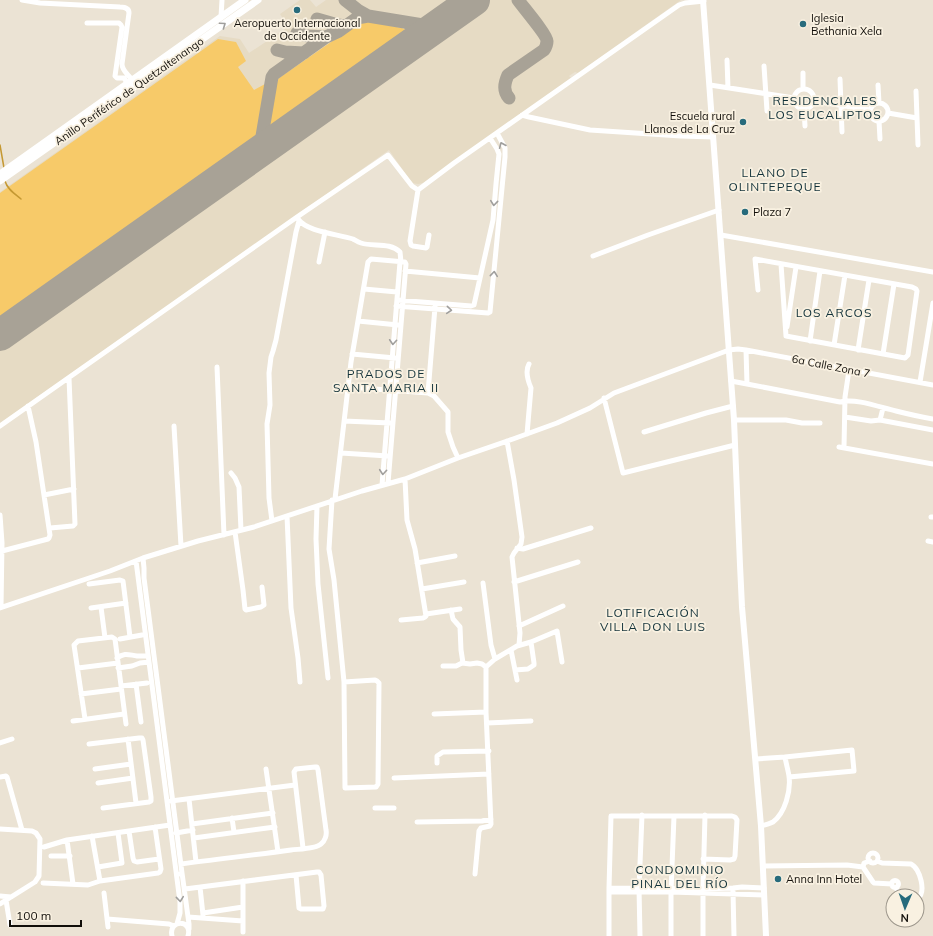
<svg xmlns="http://www.w3.org/2000/svg" width="933" height="936" font-family="Mulish,sans-serif">
<style>
.built{fill:#e6dbc4}
.green{fill:#f7ca69}
.lines{fill:none;stroke-linecap:round;stroke-linejoin:round}
.stream{stroke:#c59933;stroke-width:1.5}
.taxiway{stroke:#a8a296;stroke-width:13}
.runway{stroke:#a8a296;stroke-width:32}
.minor{stroke:#fff;stroke-width:5}
.major{stroke:#fff;stroke-width:6}
.highway{stroke:#fff;stroke-width:7}
.oneway{stroke:#a09f9d}
.poi-dot{fill:#276b7c;stroke:#f9f1e1;stroke-width:1.5}
.labels{text-anchor:middle;dominant-baseline:central;stroke-width:3.5;stroke-linejoin:round;paint-order:stroke}
.poi-label{font-size:11px;fill:#110e09;stroke:#f9f1e1;text-anchor:start}
.street-label{font-size:11px;fill:#110e09;stroke:#f9f1e1}
.neighbourhood-label{font-size:12px;letter-spacing:1px;fill:#113139;stroke:#f9f1e1}
</style>
<rect width="100%" height="100%" fill="#ebe3d4"/>
<path class="built" d="M300 0H310L316 7 326 0H681L578 73 575 72 569 76 571 78 507 125 423 183 418 184 412 183 389 150 249 249 0 423V192L220 36 240 39 249 53 288 27 280 14Z"/>
<path class="green" d="M360 22H370L402 28 406 30 407 36 405 40 280 128 275 129 270 127C267 119 274 85 279 78L357 24Z
M218 39 236 42 246 61 238 67 254 90 265 84 257 137 255 144 246 152 0 325V193Z"/>
<g class="lines">
<path class="stream" d="M0 145 4 168
M5 181C7 189 15 194 21 199"/>
<path class="taxiway" d="M345 0 359 11 368 16
M317 19 338 25 345 26
M407 23 413 26C415 35 413 40 408 47
M297 33 308 36 326 37
M277 50 285 52 304 53
M509 98C503 91 504 84 508 75L544 50C546 47 547 45 547 41 547 35 523 7 518 0
M264 126 265 133C272 139 279 136 286 133
M240 165C251 155 258 151 262 136L272 77 274 74 326 37 339 31 357 18 368 16 429 26H435L442 22"/>
<path class="runway" d="M0 335 474 0"/>
<path class="minor" d="M22 0 40 3 120 7C125 7 129 8 129 13L122 64C122 71 128 74 132 80
M221 17 222 0
M87 23H119L121 25 122 27 115 76 117 78H124L127 83
M727 60 728 88
M764 66 767 111
M803 73V89
M840 79 842 132
M710 85 794 98
M878 85 879 103
M794 99a10 10 0 1 1 20 0a10 10 0 1 1-20 0Z
M916 91 918 145
M814 101 870 110
M870 112a9 9 0 1 1 18 0a9 9 0 1 1-18 0Z
M804 109 805 126
M888 113 917 118
M522 115 529 117 590 130 681 136 713 137
M879 121 880 139
M298 219C307 232 338 234 353 239 355 240 358 242 361 243 373 247 390 242 400 252L401 262
M429 235 427 247 426 248 413 246 411 245 410 241 418 190 454 163 679 5 685 3 704 1
M721 235 933 272
M593 256 648 235 719 210
M319 262 325 232
M781 264 786 336
M405 271 480 278
M364 289 397 292
M758 290 755 259 912 287 916 289 917 291 908 355 905 358 786 336
M397 300 471 306 474 305 493 220 496 184 499 154 497 149 490 138
M396 306 488 313 490 312 505 157V148L497 133
M358 321 398 325
M787 327 796 267
M810 341 820 271
M834 345 845 275
M858 350 869 280
M352 354 395 358
M883 354 894 284
M217 367 224 535
M731 381 747 384 746 350
M920 382 933 303
M747 384 840 402C856 398 879 407 896 411 908 414 921 417 933 419
M348 387 428 393 434 396 448 412V432L453 447 458 458
M428 393 435 307
M604 398 623 473 735 445
M845 417 871 421 880 420 933 430
M734 420H786L802 423H820
M880 420 883 408
M344 421 390 423
M0 426 297 217 388 155 412 186 418 190
M174 426 181 546
M644 432 706 413 733 406
M527 434 531 388C528 381 525 371 529 364
M507 441 514 480 522 537 521 544 514 553 512 557 520 633 519 645
M839 447 933 464
M844 447 845 397 849 370
M341 453 388 456
M231 473 235 478 239 487 241 530
M382 485 400 262
M44 495 74 489
M335 499 351 362 368 262 371 259 405 262 406 264 388 483
M332 500 329 549 334 580 344 682 345 788 376 787 378 784 379 683 377 681 375 680 344 682
M317 506 316 539 318 584 328 678
M0 515 2 543 1 607
M287 516 291 608 298 658 300 682
M931 517H933
M272 521 269 498 267 424 270 405 269 373 271 357 273 351 276 340 296 232 299 221
M50 528 73 526 75 524 69 378
M235 532 243 590 245 609 246 610 261 607 264 605 262 587
M928 541 933 542
M517 548 523 549 591 528
M2 551 48 539 49 538 50 535 36 442 28 406
M143 558 144 568V578L182 873
M136 561 180 902V913L177 924
M417 563 455 556
M514 582 578 562
M483 583 491 645 495 659
M89 584 120 580 123 581 130 637
M422 589 464 582
M101 607 105 638
M0 608 110 571 143 558 198 541 254 527 362 491 405 479 458 458 513 439 557 423 590 408 614 393 729 350 738 349 746 350 933 385
M91 608 126 603
M451 610 453 619 460 627 461 650 463 663
M426 614 460 609
M401 620 423 618 425 617 426 616 415 549 407 520 405 479
M519 626 563 606
M120 639 142 635
M511 650 517 680
M117 658C125 652 129 655 137 656 141 656 145 656 148 656
M443 666H456L462 663 470 664 477 663 482 664 486 667
M78 668 118 663
M118 668 132 666 140 663 149 662
M515 670 528 669 534 665V663L531 642
M136 684 141 722
M121 686 147 683
M81 694 121 689
M434 714 486 712
M85 719 74 645 78 641 112 637 115 639 126 724
M73 721 124 714
M487 723 531 721
M128 739 136 803
M0 743 12 739
M89 744 139 738H142L143 740 151 797V801L149 802 103 808
M756 759 785 757 852 750 854 771 789 777
M437 763V756L443 752 489 751
M95 769 131 764
M266 769 278 852
M0 777 6 776 7 777 22 830
M394 778 489 774
M98 783 133 778
M189 799 196 862
M171 801 295 785
M375 808H394
M232 818 234 832
M417 822 482 821 491 819
M192 824 273 813
M761 826C765 825 769 824 773 822 785 813 791 791 789 776 788 770 786 763 785 757
M0 829 32 831 36 833 40 839 39 876 35 882 0 904
M129 831 133 858 134 861 137 862 159 859
M176 833 193 830
M92 836 100 881
M194 838 275 827
M67 840 73 884
M44 847 67 840 170 825
M868 858a5 5 0 1 1 10 0a5 5 0 1 1-10 0Z
M51 856H70
M870 861 864 863 863 867 873 882 874 883 892 884
M877 861 882 863 911 864C920 868 927 893 917 899
M181 864C218 859 255 855 291 850 298 849 316 849 321 844 325 841 327 835 326 830L318 770 317 767H315L296 769 294 772 303 848
M763 866 847 865 863 867
M98 867 122 863 118 833
M180 874 182 873 189 924V929
M475 874 479 831 481 828 490 826 491 824 486 712V667L495 659 517 646 531 642 557 631 562 662
M891.5 884a3.5 3.5 0 1 1 7 0a3.5 3.5 0 1 1-7 0Z
M43 883 88 885 100 881 158 873 160 872 161 869 155 827
M200 887 203 915
M896 887 897 890 902 896
M609 888 703 889 733 888 742 887 764 888
M185 889 317 872H319L321 875 324 906 323 909H301L299 908 296 875
M733 891 734 936
M609 892H671L764 895
M104 893 108 927
M0 896 11 897
M6 900 10 925
M203 913 243 907
M188 917 243 921
M107 919 169 924 174 926
M243 932V881
M172 936C168 919 193 919 188 936
M609 936V888L611 816H732L735 817 737 820 735 856 734 859 730 860 703 859
M640 936 639 888 642 815
M671 936V892L674 816
M703 936V889L705 815"/>
<path class="major" d="M703 0 734 420 740 565 742 607 761 826 766 936"/>
<path class="highway" d="M0 174 245 0
M0 181 258 0"/>
</g>
<defs><path id="oneway-chevron" d="M-2-3.5L2.5 0L-2 3.5" fill="none" stroke-width="1.6" stroke-linecap="round" stroke-linejoin="round"/></defs>
<g class="oneway">
<use href="#oneway-chevron" transform="translate(223 25) rotate(-35)"/>
<use href="#oneway-chevron" transform="translate(502 145) rotate(-113)"/>
<use href="#oneway-chevron" transform="translate(494 203) rotate(96)"/>
<use href="#oneway-chevron" transform="translate(494 274) rotate(-84)"/>
<use href="#oneway-chevron" transform="translate(449 310) rotate(5)"/>
<use href="#oneway-chevron" transform="translate(393 342) rotate(94)"/>
<use href="#oneway-chevron" transform="translate(383 472) rotate(95)"/>
<use href="#oneway-chevron" transform="translate(180 899) rotate(84)"/>
</g>
<g class="poi-dot">
<circle cx="297" cy="10" r="4"/>
<circle cx="803" cy="24" r="4"/>
<circle cx="743" cy="122" r="4"/>
<circle cx="745" cy="212" r="4"/>
<circle cx="778" cy="879" r="4"/>
</g>
<g class="labels">
<g class="poi-label">
<text x="811" y="18">Iglesia<tspan x="811" dy="13">Bethania Xela</tspan></text>
<text x="297" y="23" text-anchor="middle">Aeropuerto Internacional<tspan x="297" dy="13">de Occidente</tspan></text>
<text x="735" y="116" text-anchor="end">Escuela rural<tspan x="735" dy="13">Llanos de La Cruz</tspan></text>
<text x="753" y="212">Plaza 7</text>
<text x="786" y="879">Anna Inn Hotel</text>
</g>
<g class="street-label">
<text transform="translate(129 91) rotate(-35)">Anillo Periférico de Quetzaltenango</text>
<text transform="translate(831 366) rotate(11)">6a Calle Zona 7</text>
</g>
<g class="neighbourhood-label">
<text x="825" y="100">RESIDENCIALES<tspan x="825" dy="14">LOS EUCALIPTOS</tspan></text>
<text x="775" y="172">LLANO DE<tspan x="775" dy="14">OLINTEPEQUE</tspan></text>
<text x="834" y="312">LOS ARCOS</text>
<text x="386" y="373">PRADOS DE<tspan x="386" dy="14">SANTA MARIA II</tspan></text>
<text x="653" y="612">LOTIFICACIÓN<tspan x="653" dy="14">VILLA DON LUIS</tspan></text>
<text x="680" y="869">CONDOMINIO<tspan x="680" dy="14">PINAL DEL RÍO</tspan></text>
</g>
</g>
<g transform="translate(905 908) rotate(182)"><circle r="19" fill="#f9f1e1" stroke="#9c968b"/>
<path d="M0-3L7 15L0 10L-7 15Z" fill="#276b7c"/>
<text y="-6" font-size="11" font-weight="bold" text-anchor="middle" fill="#110e09">N</text>
</g>
<path d="M10 920v6h71v-6" fill="none" stroke="#110e09" stroke-width="2"/>
<text x="16" y="920" font-size="12" fill="#110e09" stroke="#f9f1e1" stroke-width="3" paint-order="stroke">100 m</text>
</svg>
